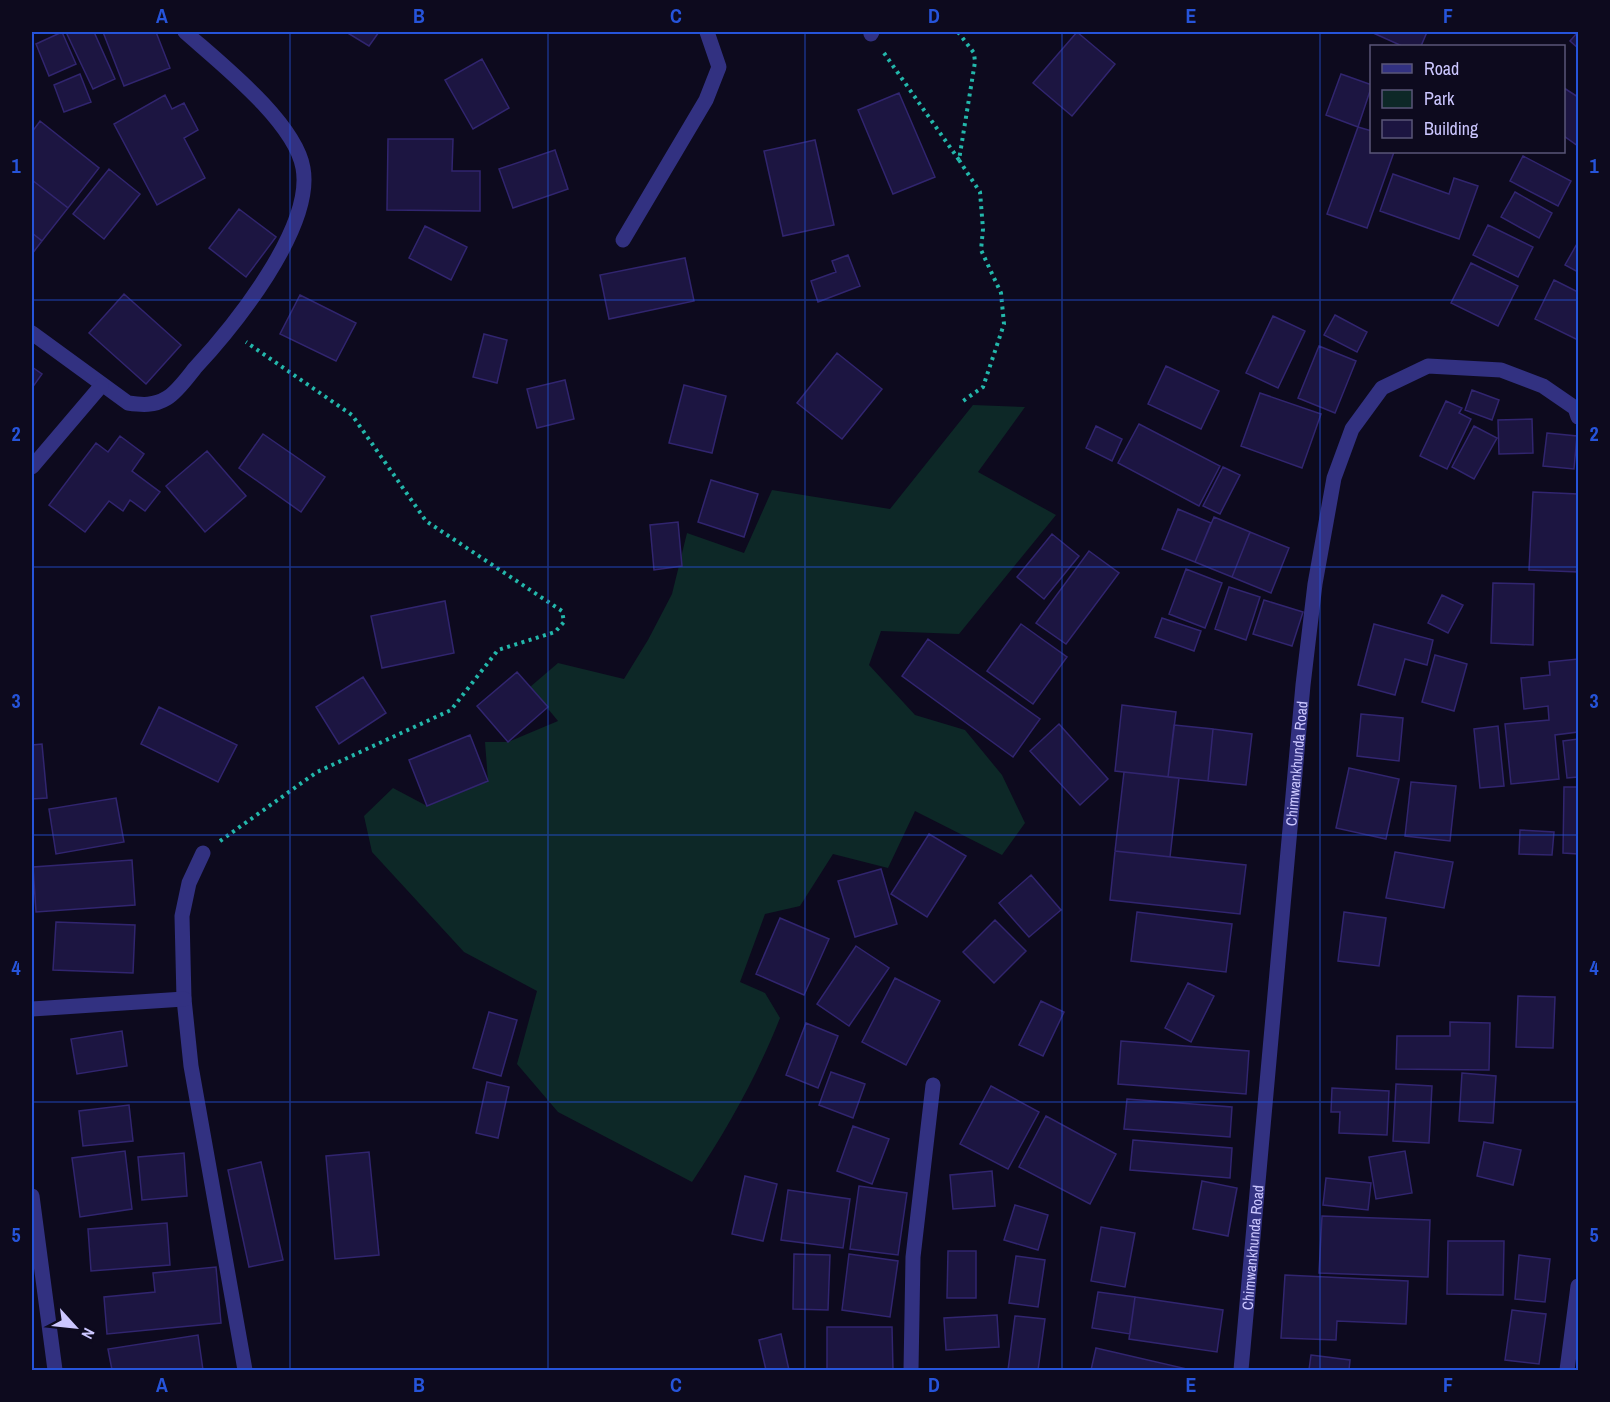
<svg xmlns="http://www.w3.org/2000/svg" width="1610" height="1402" font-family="'Archivo Narrow',sans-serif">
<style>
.green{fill:#0d2827}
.building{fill:#1c1541;stroke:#31256f;stroke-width:1.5}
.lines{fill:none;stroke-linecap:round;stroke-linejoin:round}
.path{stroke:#23b7ab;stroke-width:4;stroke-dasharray:3 4.5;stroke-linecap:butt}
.minor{stroke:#323181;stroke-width:15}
.grid{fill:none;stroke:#2654da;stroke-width:1.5;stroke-opacity:0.55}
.labels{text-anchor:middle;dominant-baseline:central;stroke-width:6;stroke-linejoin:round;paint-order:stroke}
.street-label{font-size:15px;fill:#ccc7ff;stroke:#0d0a1e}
.neatline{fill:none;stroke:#2654da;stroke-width:2}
.grid-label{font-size:20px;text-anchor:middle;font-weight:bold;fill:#2654da}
</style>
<rect width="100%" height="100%" fill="#0d0a1e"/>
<path class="green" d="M973 405 1025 407 978 472 1056 515 959 634 881 631 869 665 915 715 965 730 1002 775 1025 823 1002 855 915 811 888 868 833 854 800 906 765 914 740 982 765 993 780 1018C756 1078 728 1128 692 1182L558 1112 517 1064 537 991 464 952 372 852 364 816 393 788 427 806 488 781 485 742H508L558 721 530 687 558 663 624 679 648 640 672 594 687 533 744 553 772 490 890 509Z"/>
<path class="building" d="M62 32 76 64 49 76 36 44Z
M66 32H94L115 79 93 89Z
M103 32H156L170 68 124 86Z
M346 32H379L369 46Z
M1077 32 1115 64 1072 116 1033 83Z
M1371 32H1427L1421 46H1402Z
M1578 32V48L1570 41Z
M482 59 509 108 473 129 445 80Z
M80 74 91 102 64 112 54 85Z
M1341 74 1372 85 1358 127 1326 115Z
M1564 88 1578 97V146L1564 136Z
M899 93 935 177 893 194 858 110Z
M165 95 172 109 184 103 198 130 184 138 205 178 157 205 114 124Z
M40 121 99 168 68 208 32 180V132Z
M1358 127 1372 131V152H1394L1367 228 1327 214Z
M388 139H453L452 171H480V211L387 210Z
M815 140 834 225 783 236 764 151Z
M555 150 568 189 513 208 499 169Z
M1523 156 1571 181 1558 206 1510 181Z
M109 169 140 194 104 239 73 214Z
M1393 174 1449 194 1454 178 1478 186 1459 239 1380 211Z
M32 180 68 208 42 241 32 233Z
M1515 192 1552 213 1539 238 1501 217Z
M239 209 276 237 246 277 209 248Z
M1488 225 1533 247 1518 277 1473 255Z
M425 226 467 247 451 280 409 258Z
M32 233 42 241 32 254Z
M1578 242V272L1565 265Z
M848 255 860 286 818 302 811 281 836 272 832 261Z
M685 258 694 301 609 319 600 275Z
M1471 263 1518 286 1498 326 1451 303Z
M1554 280 1578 292V340L1535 319Z
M124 294 181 345 146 384 89 333Z
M300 295 356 323 336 361 280 334Z
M1335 315 1367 332 1357 352 1324 335Z
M1273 316 1305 331 1278 388 1246 373Z
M484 334 507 340 497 383 473 377Z
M1319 346 1356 361 1335 413 1298 398Z
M837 353 882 389 842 439 797 403Z
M1166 366 1219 391 1201 429 1148 404Z
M32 367 42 374 32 388Z
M565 380 574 419 537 428 527 389Z
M684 385 726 396 712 453 669 443Z
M1472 390 1499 400 1492 420 1465 410Z
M1260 393 1321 414 1302 468 1241 446Z
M1446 401 1462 408 1459 413 1471 419 1447 469 1420 456Z
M1532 419 1533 453 1499 454 1498 420Z
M1139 424 1220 466 1199 506 1118 463Z
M1096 426 1122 439 1112 461 1086 448Z
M1474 426 1497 438 1474 479 1452 467Z
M1547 433 1577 436 1574 469 1543 466Z
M263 434 325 477 301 512 239 468Z
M120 436 144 454 132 471 160 492 145 511 130 500 123 511 109 501 85 532 49 505 96 443 108 452Z
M207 451 246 496 205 532 166 486Z
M1223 467 1240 475 1220 514 1203 506Z
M711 480 758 494 744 537 698 522Z
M1533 492 1578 494V572L1529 570Z
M1178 509 1211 523 1195 562 1162 549Z
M1214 517 1250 532 1232 577 1195 562Z
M678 522 682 566 654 570 650 525Z
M1250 532 1289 548 1271 593 1232 577Z
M1052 534 1079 556 1044 599 1017 577Z
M1089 551 1119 573 1066 644 1036 623Z
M1186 569 1222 583 1205 628 1169 614Z
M1493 583 1534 584 1533 645 1491 643Z
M1229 587 1260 597 1246 640 1215 629Z
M1442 595 1463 605 1448 633 1428 623Z
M1264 600 1303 612 1292 646 1253 634Z
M445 601 454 653 382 668 371 616Z
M1162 618 1201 631 1194 651 1155 637Z
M1021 624 1067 657 1033 704 987 671Z
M1374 624 1433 640 1427 665 1405 659 1395 695 1358 685Z
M928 639 1040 719 1013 757 902 676Z
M1435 655 1467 664 1454 711 1422 702Z
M1578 659V732L1555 735 1559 779 1511 784 1505 724 1549 720 1548 706 1524 709 1521 678 1550 675 1549 662Z
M517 672 548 707 508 742 477 706Z
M363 677 386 713 339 744 316 707Z
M1122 705 1176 712 1168 777 1115 771Z
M159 707 237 745 218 782 141 744Z
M1361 714 1403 718 1399 761 1357 756Z
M1059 724 1108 779 1080 805 1030 751Z
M1174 725 1213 729 1208 781 1168 777Z
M1498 726 1504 786 1480 788 1474 729Z
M1213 729 1252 734 1246 785 1208 781Z
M470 735 488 781 427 806 409 760Z
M1578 739V777L1567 778 1563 741Z
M42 744 47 798 32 799V745Z
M1349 768 1399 779 1386 839 1336 828Z
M1124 772 1179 778 1170 857 1115 851Z
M1411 782 1456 786 1450 841 1405 836Z
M1564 787H1578V854L1563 853Z
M116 798 124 842 56 854 49 809Z
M1520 830 1554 832 1552 855 1519 854Z
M929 834 966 856 927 917 891 894Z
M1115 851 1246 865 1240 914 1110 900Z
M1395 852 1453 862 1444 908 1386 898Z
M132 860 135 905 36 912 33 867Z
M881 869 897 924 855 937 838 881Z
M1031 875 1061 910 1029 937 999 903Z
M1137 912 1232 924 1226 972 1131 961Z
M1344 912 1386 918 1379 966 1338 961Z
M780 918 829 939 804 995 756 974Z
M995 920 1026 951 994 983 963 952Z
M56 922 135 925 133 973 53 970Z
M856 946 889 968 849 1026 817 1004Z
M895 978 940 1001 906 1065 862 1042Z
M1188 983 1214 996 1191 1042 1165 1028Z
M1518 996 1555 997 1553 1048 1516 1047Z
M1041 1001 1064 1012 1043 1056 1019 1045Z
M489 1012 517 1020 501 1076 473 1068Z
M1450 1022 1490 1023 1489 1070 1396 1069 1397 1036H1450Z
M806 1023 838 1036 818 1088 786 1075Z
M122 1031 127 1066 77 1074 71 1039Z
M1121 1041 1249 1051 1246 1094 1118 1084Z
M831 1072 865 1084 853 1118 819 1105Z
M1462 1073 1496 1076 1493 1123 1459 1121Z
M487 1082 509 1087 498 1138 476 1133Z
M1396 1084 1432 1086 1429 1143 1393 1141Z
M991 1086 1039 1112 1008 1169 960 1144Z
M1332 1088 1389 1091 1387 1135 1339 1133 1340 1112H1331Z
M1127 1099 1232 1107 1230 1137 1124 1129Z
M129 1105 133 1141 83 1146 79 1111Z
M1046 1116 1116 1154 1090 1204 1019 1167Z
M853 1126 889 1139 872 1184 837 1171Z
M1133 1140 1232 1148 1230 1178 1130 1170Z
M1484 1142 1521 1150 1513 1185 1477 1176Z
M125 1151 132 1209 80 1217 72 1158Z
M1405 1151 1412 1193 1376 1199 1369 1157Z
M369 1152 379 1255 335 1259 326 1156Z
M184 1153 187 1196 142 1200 138 1157Z
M261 1162 283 1260 249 1267 228 1170Z
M992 1171 995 1206 953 1209 950 1175Z
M745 1176 777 1184 763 1241 732 1234Z
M1326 1178 1371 1183 1368 1210 1323 1205Z
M1202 1181 1237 1188 1228 1236 1193 1229Z
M859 1186 907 1193 898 1255 850 1249Z
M788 1190 850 1199 843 1248 781 1240Z
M1015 1205 1048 1215 1038 1250 1004 1240Z
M1322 1216 1430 1220 1428 1277 1319 1273Z
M167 1223 170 1265 91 1271 88 1229Z
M1101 1227 1135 1233 1125 1287 1091 1281Z
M1448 1241H1504L1503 1295 1447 1294Z
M948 1251H976V1298H947Z
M794 1254 830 1255 828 1310 793 1309Z
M849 1254 898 1261 890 1317 842 1310Z
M1519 1255 1550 1259 1545 1302 1515 1299Z
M1016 1256 1045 1260 1038 1307 1009 1303Z
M216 1267 221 1323 107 1334 104 1297 155 1292 153 1273Z
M1285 1275 1408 1281 1406 1324 1337 1321 1336 1340 1281 1338Z
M1098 1292 1135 1297 1130 1334 1092 1328Z
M1135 1297 1223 1310 1217 1352 1129 1339Z
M1512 1310 1546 1314 1539 1364 1505 1360Z
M997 1315 999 1347 946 1350 944 1318Z
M1015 1316 1045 1319 1038 1370H1008Z
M827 1327H892L893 1370H827Z
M781 1334 789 1370H766L759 1340Z
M198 1335 203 1370H112L108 1349Z
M1096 1348 1187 1369V1370H1091Z
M1311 1355 1350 1360 1349 1370H1309Z"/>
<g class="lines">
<path class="path" d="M884 53 959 160 975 62 974 53 958 32
M959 160 980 192 983 229 981 250 1001 293 1004 324 983 387 963 401
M220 841 317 772 451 710 498 650 555 632 564 622 562 611 426 521 352 415 246 342"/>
<g class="minor">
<path d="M871 34 872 32"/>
<path d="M623 240 706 100 719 67 707 32"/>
<path d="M32 333 128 403C142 405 154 406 167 398 177 392 187 378 195 368 233 327 314 228 303 168 295 122 220 63 185 32"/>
<path d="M32 467 101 386"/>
<path d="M203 853 189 883 182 916 184 999 191 1066 245 1370"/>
<path d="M32 1009 184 999"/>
<path d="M32 1196 55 1370"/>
<path d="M911 1370 913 1257 933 1085"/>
<path id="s1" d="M1241 1370 1303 685 1315 584 1334 478 1352 429 1382 388 1428 366 1501 370 1543 386 1575 408 1578 417"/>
<path d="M1567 1370 1578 1286"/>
</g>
</g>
<path class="grid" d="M290 32V1370M548 32V1370M805 32V1370M1062 32V1370M1320 32V1370M32 300H1578M32 567H1578M32 835H1578M32 1102H1578"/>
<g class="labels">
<g class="street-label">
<text stroke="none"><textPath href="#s1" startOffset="609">Chimwankhunda Road</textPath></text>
<text stroke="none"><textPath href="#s1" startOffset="123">Chimwankhunda Road</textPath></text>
</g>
</g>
<rect width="1610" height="1402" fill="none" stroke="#0d0a1e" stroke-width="66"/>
<rect x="1370" y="45" width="195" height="108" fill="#0d0a1e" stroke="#595678" stroke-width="1.5"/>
<rect x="1382" y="64" width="30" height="9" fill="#323181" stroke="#595678" stroke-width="1.5"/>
<text x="1424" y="75" font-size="18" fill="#ccc7ff">Road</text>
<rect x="1382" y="90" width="30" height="18" fill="#0d2827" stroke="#595678" stroke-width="1.5"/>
<text x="1424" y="105" font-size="18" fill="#ccc7ff">Park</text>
<rect x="1382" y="120" width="30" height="18" fill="#1c1541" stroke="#595678" stroke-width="1.5"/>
<text x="1424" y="135" font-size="18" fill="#ccc7ff">Building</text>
<g transform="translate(75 1327) rotate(117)" stroke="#0d0a1e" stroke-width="4.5" paint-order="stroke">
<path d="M0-4.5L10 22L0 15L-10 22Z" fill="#ccc7ff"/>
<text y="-9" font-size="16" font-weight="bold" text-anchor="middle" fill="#ccc7ff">N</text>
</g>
<rect x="33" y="33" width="1544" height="1336" class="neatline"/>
<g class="grid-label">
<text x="162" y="23">A</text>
<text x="419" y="23">B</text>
<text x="676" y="23">C</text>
<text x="934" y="23">D</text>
<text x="1191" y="23">E</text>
<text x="1448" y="23">F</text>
<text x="16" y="173">1</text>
<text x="1594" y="173">1</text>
<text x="16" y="441">2</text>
<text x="1594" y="441">2</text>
<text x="16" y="708">3</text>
<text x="1594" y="708">3</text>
<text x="16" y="975">4</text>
<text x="1594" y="975">4</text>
<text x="16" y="1242">5</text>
<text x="1594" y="1242">5</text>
<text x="162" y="1392">A</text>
<text x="419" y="1392">B</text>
<text x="676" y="1392">C</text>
<text x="934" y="1392">D</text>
<text x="1191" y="1392">E</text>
<text x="1448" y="1392">F</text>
</g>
</svg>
